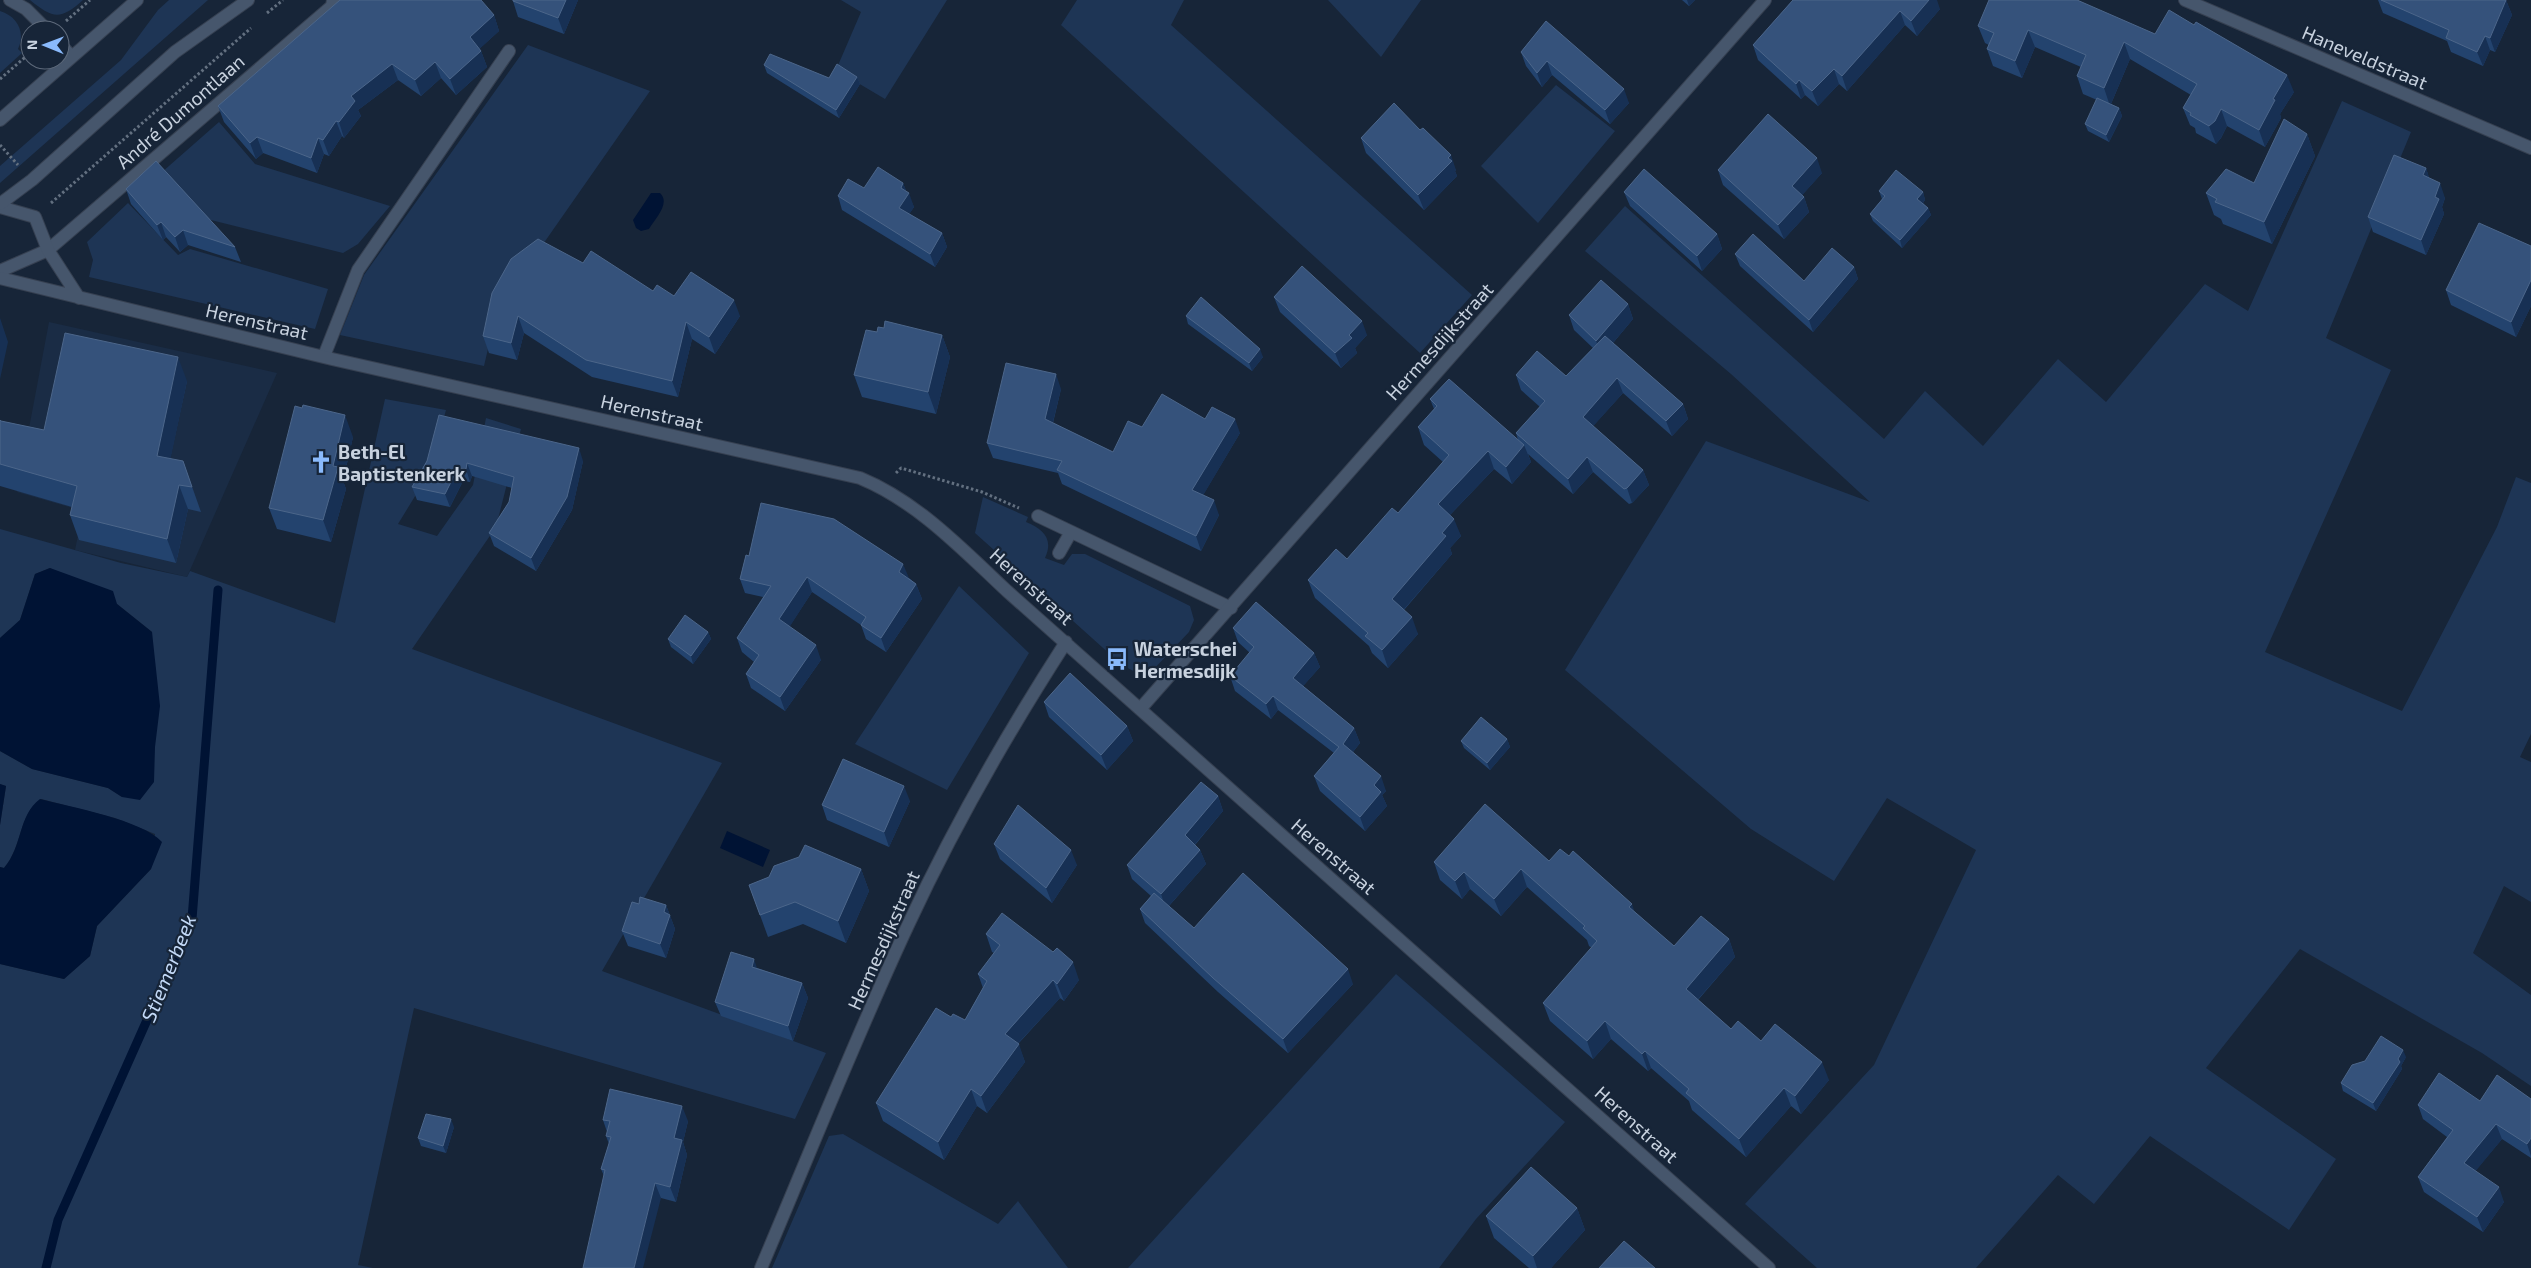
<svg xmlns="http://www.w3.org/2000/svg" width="2531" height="1268" font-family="'Exo 2',sans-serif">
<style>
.built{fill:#1a2c45}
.green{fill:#1e3555}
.water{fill:#001334}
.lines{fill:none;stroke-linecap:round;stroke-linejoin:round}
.stream{stroke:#001334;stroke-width:9}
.service-casing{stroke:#364051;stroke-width:14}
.minor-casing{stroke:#364051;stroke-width:14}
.secondary-casing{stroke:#364051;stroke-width:14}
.path{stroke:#637080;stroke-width:3;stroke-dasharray:2.5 2.5;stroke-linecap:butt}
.service{stroke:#46566c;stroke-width:12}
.minor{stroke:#46566c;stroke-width:12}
.secondary{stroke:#46566c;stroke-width:12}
.wall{fill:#23436e}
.shaded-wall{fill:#173054}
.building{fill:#35527b;stroke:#4c668a}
.labels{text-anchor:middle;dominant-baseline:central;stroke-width:4.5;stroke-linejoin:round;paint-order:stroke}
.street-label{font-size:19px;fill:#c8d2df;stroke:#172538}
.poi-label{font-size:19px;font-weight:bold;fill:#c8d2df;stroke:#172538;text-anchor:start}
.water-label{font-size:20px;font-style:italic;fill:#c3d9f7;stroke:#172538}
</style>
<rect width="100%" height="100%" fill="#172538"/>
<path class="built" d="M49 322 277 373 187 577 75 550 83 511 17 492Z"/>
<path class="green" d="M30 0H83C61 20 53 19 30 0Z
M169 0H208L0 183V166L121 60 158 10Z
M841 0H947L885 99 836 70 861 12Z
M1077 0H1184L1171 25 1472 295 1420 353 1061 25Z
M1328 0H1421L1381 57Z
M0 11C17 16 26 32 18 49L22 53 0 73Z
M528 45 650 91 497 310 484 366 340 335 364 275Z
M1556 85 1615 131 1538 223 1481 166Z
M2342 101 2411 132 2326 338 2391 370 2265 652 2402 711 2497 527 2516 477 2531 483V734L2520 757 2531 762V902L2504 886 2473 953 2531 995V1086L2482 1053 2300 949 2206 1068 2336 1159 2289 1230 2150 1136 2094 1204 2058 1175 1976 1268H1817L1745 1204 1874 1065 1976 850 1887 798 1834 881 1751 829 1565 670 1706 441 1870 502 1731 374 1585 251 1625 206 1884 439 1925 391 1983 446 2058 359 2106 402 2205 284 2248 311Z
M219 122 255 164 390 206 358 244 343 253 207 219 161 173Z
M128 203 178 255 190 249 328 289 315 329 89 277 93 260 87 242Z
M385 399 446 410 428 475 398 524 437 536 473 485 486 418 521 429 496 527 412 649 722 763 602 971 826 1053 795 1119 414 1008 358 1265 373 1268H0V964L64 979 90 956 97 926 151 869 155 834 115 818 41 799C18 815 23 846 4 868L0 867V825L6 786 0 784V751L32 769 108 788 122 797 154 781 152 632 117 604 50 568 35 574 20 620 0 638V529L121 563 187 577 190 571 335 623Z
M983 497 1028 517 1026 522C1043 529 1054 539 1045 558L1064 565 1072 554H1085L1190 606 1194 620 1189 632 1152 671 1139 674 1122 665 975 533Z
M959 586 1029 653 947 790 855 744Z
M1396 974 1565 1122 1476 1219 1439 1268H1128Z
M843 1134 998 1224 1018 1201 1068 1268H772L829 1136Z"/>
<path class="water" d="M651 193H660C671 203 655 219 649 229L641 231 636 228 633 220Z
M50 568 113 591 117 604 152 632 160 706 155 747 154 782 140 800 122 797 108 788 32 769 0 751V638L20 620 35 574Z
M0 784 6 786 0 825Z
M40 799C70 807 143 820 162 842L151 869 97 926 90 956 64 979 0 964V867L4 868C23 846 18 815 40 799Z
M727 831 770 850 763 867 720 848Z"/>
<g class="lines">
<path class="stream" d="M46 1268 58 1220 192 919 218 590"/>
<defs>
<path id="service" d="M0 271 48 250 332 6 333 0
M324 356 358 270 509 51
M1038 516 1231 608
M1059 553 1071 532"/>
<path id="minor" d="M10 0 26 9 47 30
M2185 0 2531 148
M60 44 71 56
M0 207 35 217 48 250 79 298
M0 278 332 359 860 478C918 502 962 549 1007 591L1769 1268
M1141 708 1765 0
M761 1268C810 1153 856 1036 909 923 954 826 1008 732 1066 642"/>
<path id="secondary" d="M0 120 137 0
M0 204 32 180 175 52 248 0"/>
</defs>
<use href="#service" class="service-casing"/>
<use href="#minor" class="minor-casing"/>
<use href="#secondary" class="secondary-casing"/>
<path class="path" d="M267 13 283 0
M66 21 90 0
M0 79 30 53
M0 145 18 165
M51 203 251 28
M896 473 901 468 982 492 1019 508"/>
<use href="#service" class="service"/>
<use href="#minor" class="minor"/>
<use href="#secondary" class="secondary"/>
</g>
<path class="wall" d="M578 0 564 34 518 17 513 1Z
M1682 0H1695L1689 6Z
M1793 0 1940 9 1917 36 1905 25 1847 91 1839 84 1818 106 1805 95 1801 99 1758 60 1753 45Z
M2378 0H2506L2512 15 2495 52 2490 50 2483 66 2451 52 2447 41 2383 13Z
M494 15 499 31 479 49 481 51 487 67 456 95 441 78 421 96 398 80 358 110 361 116 344 138 342 136 329 156 324 154 317 173 263 153 256 159 224 122 218 106Z
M1546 21 1629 103 1610 124 1552 75 1542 87 1526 66 1521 52Z
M1978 26 2155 34 2294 92 2280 114 2281 118 2265 147 2227 126 2221 138 2216 144 2196 133 2195 128 2190 125 2183 108 2191 95 2130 59 2111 104 2119 108 2122 116 2109 142 2088 131 2085 124 2097 100 2083 94 2077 76 2081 67 2035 47 2022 78 1993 66 1987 49 1989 45 1985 43Z
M764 65 829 78 857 77 860 84 839 118 767 73Z
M1420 130 1456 170 1455 171 1457 176 1424 210 1366 153 1361 138Z
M2307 134 2315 156 2272 244 2223 224 2221 219 2214 215 2206 193 2254 183Z
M2426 168 2429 178 2445 198 2442 207 2444 214 2426 255 2373 232 2368 217Z
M1718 170 1822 173 1802 195 1804 197 1809 212 1784 239 1723 185Z
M903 183 906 191 914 207 909 214 942 233 947 247 935 267 842 210 838 196 864 188Z
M126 189 235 247 241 262 188 245 180 252 166 237 163 240 131 204Z
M1879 191 1923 192 1925 200 1923 203 1928 208 1931 215 1902 248 1873 221 1870 214 1882 199Z
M1624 192 1717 234 1722 249 1702 271 1630 206Z
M2531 246V306L2516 337 2451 305 2446 290Z
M1735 254 1804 281 1854 267 1858 279 1813 332 1740 266Z
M583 263 653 291 674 296 740 316 715 354 692 339 678 397 592 377 524 333 517 360 489 353 483 336Z
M1274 297 1367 335 1355 348 1357 353 1341 368 1280 312Z
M1628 304 1633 319 1613 343 1683 404 1688 419 1672 436 1623 393 1593 426 1643 470 1649 485 1632 503 1629 504 1593 472 1573 494 1528 454 1531 462 1512 484 1494 469 1450 515 1461 536 1450 548 1452 554 1404 610 1418 634 1388 668 1372 653 1369 646 1315 598 1308 580 1347 559 1398 513 1443 462 1424 445 1418 427 1434 409 1430 399 1518 440 1516 433 1540 407 1521 390 1516 375 1566 376 1593 348 1574 330 1569 315Z
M1186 316 1263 357 1252 371 1188 324Z
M877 332 942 335 950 357 936 414 862 397 854 375Z
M187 381 170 459 183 461 201 512 188 509 176 563 79 540 70 515 72 507 0 486V420L1 421 44 430Z
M1061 389 1053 423 1113 452 1142 427 1205 419 1240 433 1203 495 1219 515 1201 551 1062 484 1058 473 993 458 987 443Z
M353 437 343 481 346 489 331 542 277 529 269 508Z
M427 461H583L572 510 536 571 494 546 489 533 509 502 512 488 472 476 470 482 463 481 450 507 417 500 412 487Z
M746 555 909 578 916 584 922 599 886 652 866 639 861 625 812 592 789 627 821 660 785 711 751 688 746 674 754 662 742 652 737 638 763 597 745 593 740 579Z
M1233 628 1314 653 1320 667 1303 686 1354 728 1360 743 1353 752 1386 791 1382 795 1387 806 1365 831 1320 791 1314 776 1334 753 1278 710 1271 719 1235 691 1230 676 1250 653 1238 642Z
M708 632 711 639 693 664 671 647 668 639Z
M1044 702 1127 726 1133 741 1107 770 1049 717Z
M1507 739 1510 747 1490 770 1464 748 1461 741Z
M1218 796 1223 811 1195 845 1200 850 1206 864 1169 906 1194 928 1353 984 1288 1053 1218 992 1145 923 1140 909 1151 896 1132 879 1127 865Z
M910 801 889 847 827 820 822 805Z
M994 844 1077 865 1052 903 1000 859Z
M1549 861 1635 912 1674 946 1729 939 1735 957 1698 1000 1731 1029 1761 1041 1829 1080 1801 1114 1791 1106 1746 1157 1692 1110 1689 1101 1651 1068 1648 1071 1611 1039 1593 1059 1550 1021 1543 1003 1592 948 1589 946 1587 940 1527 887 1501 916 1470 889 1462 899 1440 880 1434 862Z
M861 869 869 891 846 943 803 924 768 937 749 885Z
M639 904 666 905 675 929 666 958 628 946 622 931Z
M986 934 1079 980 1064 1001 1060 998 1018 1044 1025 1062 987 1113 977 1106 944 1160 883 1121 876 1103 951 1017 965 1020 983 988 978 974 994 953 992 952Z
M757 968 802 983 808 998 793 1041 721 1016 715 1002Z
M2406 1057 2401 1066 2402 1069 2376 1111 2343 1091 2341 1083Z
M2531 1099V1158L2502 1139 2475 1171 2504 1202 2483 1232 2424 1192 2418 1177 2447 1137 2423 1119 2418 1105Z
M603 1120 688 1121 683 1142 687 1155 676 1202 661 1198 604 1176 601 1169 609 1144 606 1136 607 1132Z
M454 1127 446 1153 421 1146 418 1138Z
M1577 1208 1585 1230 1551 1268H1529L1494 1238 1486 1216Z"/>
<path class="shaded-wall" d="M566 0H578L564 34 558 18Z
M1687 0H1695L1689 6Z
M1929 0H1937L1940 9 1917 36 1911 21Z
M2506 0 2512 15 2495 52 2490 38Z
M1900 11 1905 25 1847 91 1842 76Z
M494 15 499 31 475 53 470 37Z
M2028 30 2035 47 2022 78 2015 61Z
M2485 36 2490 50 2483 66 2477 52Z
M2124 42 2130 59 2110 106 2104 88Z
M481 51 487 67 456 95 450 79Z
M1547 61 1552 75 1542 87 1537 73Z
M435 62 441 78 421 96 415 80Z
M392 64 398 80 358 110 361 116 344 138 339 122 351 96Z
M1834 69 1839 84 1818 106 1812 91Z
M2287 75 2294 92 2280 114 2281 118 2265 147 2259 130 2273 99Z
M857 77 860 84 839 118 836 110Z
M1799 80 1805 95 1801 99 1796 84Z
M1624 89 1629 103 1610 124 1605 110Z
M2119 108 2122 116 2109 142 2106 135Z
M2221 109 2227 126 2221 138 2216 144 2209 126Z
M336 121 342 136 329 156 323 140Z
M2307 134 2315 156 2272 244 2264 222Z
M257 137 263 153 256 159 250 143Z
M318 138 324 154 317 173 311 158Z
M1451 155 1456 170 1455 171 1457 176 1424 210 1418 195Z
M1817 158 1822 173 1797 201 1792 186Z
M2426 168 2431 183 2423 175Z
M903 183 908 195 909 193 914 207 904 222 899 208 901 188Z
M2440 183 2445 198 2442 207 2444 214 2426 255 2421 240 2435 197Z
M1923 192 1925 200 1920 206 1917 199Z
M1804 197 1809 212 1784 239 1778 225Z
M1928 208 1931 215 1902 248 1900 240Z
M161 222 166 237 163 240 157 225Z
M183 230 188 245 180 252 175 237Z
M942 233 947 247 935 267 930 254Z
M1717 234 1722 249 1702 271 1697 256Z
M1854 267 1858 279 1813 332 1809 320Z
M2531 280V306L2516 337 2511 322Z
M734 300 740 316 715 354 709 337Z
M1628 304 1633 319 1602 356 1596 341Z
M518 316 524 333 517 360 511 343Z
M0 318 8 342 0 379Z
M1362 321 1367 335 1355 348 1357 353 1341 368 1335 353 1349 335Z
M686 322 692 339 678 397 672 381Z
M942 335 950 357 936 414 928 392Z
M1260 349 1263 357 1252 371 1249 363Z
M178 357 187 381 166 480 157 456Z
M1056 374 1061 389 1050 434 1045 419Z
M1617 378 1623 393 1588 432 1583 417Z
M1683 404 1688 419 1672 436 1666 421Z
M345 415 353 437 343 481 346 489 331 542 323 520 333 466Z
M1235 419 1240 433 1198 504 1192 490Z
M1524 445 1531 462 1512 484 1506 467Z
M579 448 583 461 572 510 536 571 531 558Z
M1488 451 1494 469 1444 521 1438 504Z
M1587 457 1593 472 1573 494 1568 479Z
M467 463 472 476 470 482 466 469Z
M458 468 463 481 450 507 445 494Z
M1643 470 1649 485 1632 503 1627 488Z
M179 485 188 509 176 563 167 539Z
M1214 500 1219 515 1201 551 1196 536Z
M1454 519 1461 536 1450 548 1452 554 1398 616 1392 599 1442 533Z
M903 564 909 578 904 587 899 572Z
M807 577 812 592 785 634 779 619Z
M916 584 922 599 886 652 881 638Z
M1412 617 1418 634 1388 668 1382 650Z
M708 632 711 639 693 664 691 656Z
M816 645 821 660 785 711 780 697Z
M1314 653 1320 667 1298 692 1293 678Z
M1273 696 1278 710 1271 719 1266 704Z
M1127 726 1133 741 1107 770 1101 755Z
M1354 728 1360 743 1348 758 1343 744Z
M1507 739 1510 747 1490 770 1487 763Z
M1381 776 1386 791 1382 795 1387 806 1365 831 1360 817 1374 785Z
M904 786 910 801 889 847 884 832Z
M1218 796 1223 811 1190 850 1185 835Z
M1071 850 1077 865 1052 903 1046 888Z
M1200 850 1206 864 1166 909 1161 894Z
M861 869 869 891 846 943 838 921Z
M1521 869 1527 887 1501 916 1494 899Z
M1464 872 1470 889 1462 899 1455 881Z
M1632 904 1638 922 1629 907Z
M666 905 675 929 666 958 660 944 664 912Z
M1729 939 1735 957 1692 1006 1686 989Z
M754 959 759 974 752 967Z
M1073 962 1079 980 1064 1001 1057 984Z
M1348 969 1353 984 1288 1053 1283 1039Z
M1053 980 1060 998 1011 1051 1005 1034Z
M802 983 808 998 793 1041 788 1026Z
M1605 1021 1611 1039 1593 1059 1587 1041Z
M1019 1044 1025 1062 987 1113 981 1096Z
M2403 1050 2406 1057 2401 1066 2402 1069 2376 1111 2373 1103Z
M1645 1051 1651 1068 1648 1071 1642 1054Z
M1822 1062 1829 1080 1801 1114 1795 1096Z
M1784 1088 1791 1106 1746 1157 1739 1139Z
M971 1089 977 1106 944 1160 938 1142Z
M682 1106 688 1121 683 1142 687 1155 676 1202 670 1187 674 1138Z
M451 1119 454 1127 446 1153 443 1146Z
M2496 1124 2502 1139 2470 1178 2464 1163Z
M2531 1138V1156L2527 1144Z
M655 1183 661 1198 643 1268H634Z
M2499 1187 2504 1202 2483 1232 2477 1217Z
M1577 1208 1585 1230 1551 1268H1537L1533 1256Z"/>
<path class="building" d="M340 0H481L494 15 470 37 481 51 450 79 435 62 415 80 392 64 351 96 355 101 339 122 336 121 323 140 318 138 311 158 257 137 250 143 218 106Z
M513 0H566L558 18 513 1Z
M1793 0H1929L1911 21 1900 11 1842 76 1834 69 1812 91 1799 80 1796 84 1753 45Z
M1989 0H2077L2155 34 2169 10 2194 25 2196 22 2287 75 2273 99 2275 100 2259 130 2221 109 2215 121 2209 126 2190 115 2191 113 2183 108 2197 84 2124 42 2104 88 2077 76 2086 55 2028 30 2015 61 1987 49 1994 33 1978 26Z
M2381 0H2506L2490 38 2485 36 2477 52 2446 38 2449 30Z
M1546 21 1624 89 1605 110 1547 61 1537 73 1521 52Z
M770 54 829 78 837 64 857 77 836 110 764 65Z
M2097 98 2119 108 2106 135 2085 124Z
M1394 103 1420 130 1423 128 1451 155 1448 158 1452 161 1418 195 1361 138Z
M1768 114 1817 158 1792 186 1804 197 1778 225 1718 170Z
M2284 119 2307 134 2264 222 2215 202 2217 199 2206 193 2226 169 2254 183Z
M2394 155 2426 168 2423 175 2440 183 2435 197 2439 199 2421 240 2368 217Z
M156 161 235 247 183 230 175 237 161 222 157 225 126 189Z
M878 167 903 183 901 188 909 193 899 208 942 233 930 254 838 196 848 179 864 188Z
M1644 169 1717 234 1697 256 1624 192Z
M1896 170 1923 192 1917 199 1928 208 1900 240 1870 214 1885 196 1879 191Z
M2479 223 2531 246V280L2511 322 2446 290Z
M1753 234 1804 281 1832 248 1854 267 1809 320 1735 254Z
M538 239 583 263 591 251 653 291 657 285 674 296 691 272 734 300 709 337 686 322 672 381 586 360 518 316 511 343 483 336 492 293 511 259Z
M1302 266 1362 321 1349 335 1352 338 1335 353 1274 297Z
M1601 280 1628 304 1596 341 1569 315Z
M1201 297 1260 349 1249 363 1186 316Z
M885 321 942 335 928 392 854 375 866 330 877 332 878 327 884 328Z
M65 333 178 357 157 456 183 461 192 487 179 485 167 539 70 515 77 486 0 464V420L1 421 44 430Z
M1605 336 1683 404 1666 421 1617 378 1583 417 1643 470 1627 488 1624 489 1587 457 1568 479 1516 433 1545 401 1516 375 1537 351 1566 376Z
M1006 363 1056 374 1045 419 1113 452 1128 421 1142 427 1162 394 1205 419 1212 407 1235 419 1192 490 1214 500 1196 536 1057 470 1062 461 987 443Z
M1449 379 1524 445 1506 467 1488 451 1438 504 1454 519 1442 533 1446 536 1392 599 1412 617 1382 650 1365 636 1368 633 1308 580 1336 549 1347 559 1392 508 1398 513 1449 455 1418 427 1437 406 1430 399Z
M303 405 345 415 333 466 338 467 323 520 269 508 295 406 302 408Z
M439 415 579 448 567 497 531 558 489 533 509 502 514 477 467 463 466 469 458 468 445 494 412 487 427 461Z
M761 503 834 519 903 564 899 572 916 584 881 638 861 625 866 617 807 577 779 619 816 645 780 697 746 674 759 655 737 638 771 586 740 579 746 555 749 556Z
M1256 602 1314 653 1293 678 1354 728 1343 744 1381 776 1374 785 1381 792 1360 817 1314 776 1339 747 1273 696 1266 704 1230 676 1254 647 1233 628Z
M685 615 708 632 691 656 668 639Z
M1070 673 1127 726 1101 755 1044 702Z
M1481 717 1507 739 1487 763 1461 741Z
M843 759 904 786 884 832 822 805Z
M1201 782 1218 796 1185 835 1200 850 1161 894 1127 865Z
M1485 804 1549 861 1560 849 1569 856 1573 851 1632 904 1629 907 1674 946 1701 916 1729 939 1686 989 1731 1029 1738 1021 1761 1041 1775 1024 1822 1062 1795 1096 1784 1088 1739 1139 1686 1093 1689 1089 1645 1051 1642 1054 1605 1021 1587 1041 1543 1003 1597 941 1583 928 1585 926 1521 869 1494 899 1464 872 1455 881 1434 862Z
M1018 805 1071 850 1046 888 994 844Z
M805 845 861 869 838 921 795 902 760 915 749 885 769 877 774 866 799 857Z
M1243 873 1348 969 1283 1039 1213 978 1140 909 1154 893 1194 928Z
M640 897 666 905 664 912 670 915 660 944 622 931 632 902 639 904Z
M1002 913 1053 952 1057 948 1073 962 1057 984 1053 980 1005 1034 1019 1044 981 1096 971 1089 938 1142 876 1103 936 1008 951 1017 953 1014 965 1020 987 981 978 974 1000 945 986 934Z
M731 952 754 959 752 967 802 983 788 1026 715 1002Z
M2381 1036 2403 1050 2398 1059 2400 1062 2373 1103 2341 1083 2352 1065 2365 1061Z
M2439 1073 2480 1101 2497 1075 2531 1099V1138L2527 1144 2496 1124 2464 1163 2499 1187 2477 1217 2418 1177 2453 1130 2418 1105Z
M610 1089 682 1106 674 1138 682 1140 670 1187 655 1183 634 1268H583L605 1170 601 1169 611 1137 606 1136 610 1121 603 1120Z
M426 1114 451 1119 443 1146 418 1138Z
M1531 1167 1577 1208 1533 1256 1486 1216Z
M1624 1241 1655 1268H1599Z"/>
<defs>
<symbol id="church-bare" viewBox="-9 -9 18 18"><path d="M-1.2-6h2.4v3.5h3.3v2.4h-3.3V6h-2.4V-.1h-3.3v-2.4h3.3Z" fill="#8abafc" stroke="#172538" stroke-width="2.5" paint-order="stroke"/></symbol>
<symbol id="bus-bare" viewBox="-9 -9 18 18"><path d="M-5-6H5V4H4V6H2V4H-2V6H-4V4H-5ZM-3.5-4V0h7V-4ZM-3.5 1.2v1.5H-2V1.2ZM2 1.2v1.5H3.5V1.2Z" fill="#8abafc" stroke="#172538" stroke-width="2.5" paint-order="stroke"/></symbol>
</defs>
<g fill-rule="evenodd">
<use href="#church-bare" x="305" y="446" width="32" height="32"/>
<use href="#bus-bare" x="1101" y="643" width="32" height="32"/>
</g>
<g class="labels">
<g class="street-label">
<text transform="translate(2365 57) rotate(23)">Haneveldstraat</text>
<text transform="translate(180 111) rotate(-41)">André Dumontlaan</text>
<text transform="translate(257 321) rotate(13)">Herenstraat</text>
<text transform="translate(1439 341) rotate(-48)">Hermesdijkstraat</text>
<text transform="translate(652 412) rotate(13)">Herenstraat</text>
<text transform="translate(1032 586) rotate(42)">Herenstraat</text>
<text transform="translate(1334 856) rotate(41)">Herenstraat</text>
<text transform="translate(883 940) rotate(-66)">Hermesdijkstraat</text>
<text transform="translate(1637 1124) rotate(42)">Herenstraat</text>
</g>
<g class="poi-label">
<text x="338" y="451">Beth-El<tspan x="338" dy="22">Baptistenkerk</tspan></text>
<text x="1134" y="648">Waterschei<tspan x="1134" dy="22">Hermesdijk</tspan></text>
</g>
<g class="water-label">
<text transform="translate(168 968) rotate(-68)">Stiemerbeek</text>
</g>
</g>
<g transform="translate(45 45) rotate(271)"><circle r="24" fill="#172538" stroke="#5e6a7b"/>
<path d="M0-4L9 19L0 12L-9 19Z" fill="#8abafc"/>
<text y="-8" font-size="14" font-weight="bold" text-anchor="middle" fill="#c8d2df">N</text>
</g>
</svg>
